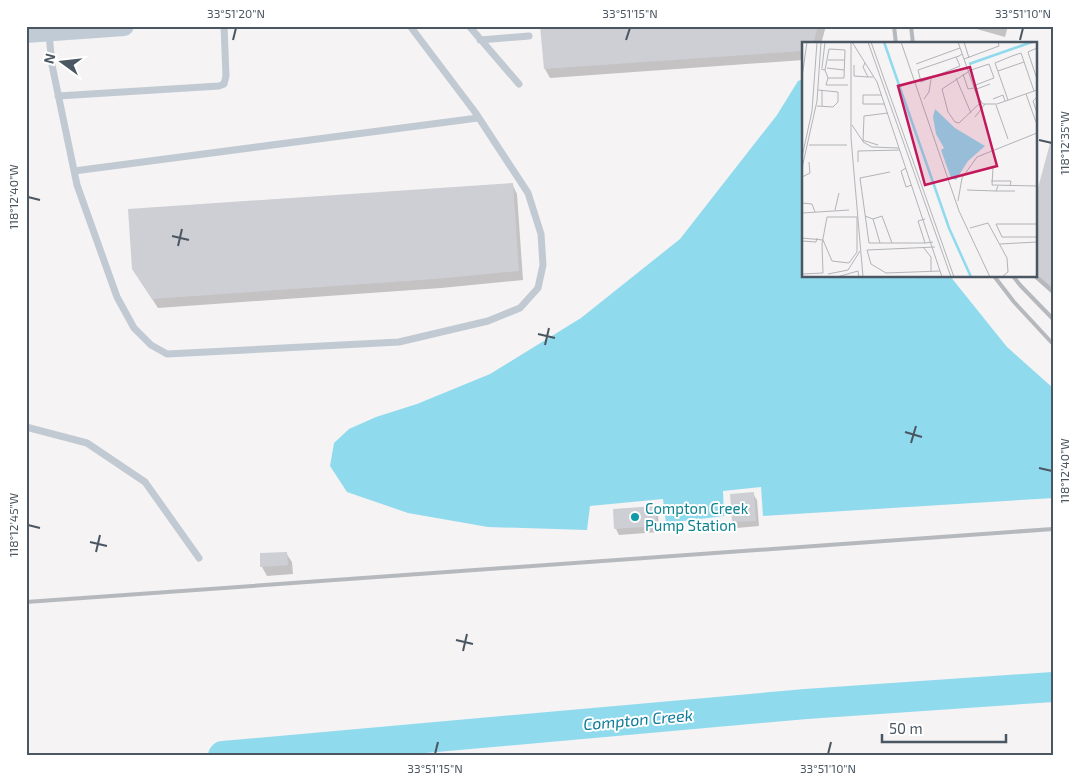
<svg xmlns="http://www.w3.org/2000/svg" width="1079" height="782" font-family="'Exo 2',sans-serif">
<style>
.water{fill:#90daee}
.shadow{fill:#0003}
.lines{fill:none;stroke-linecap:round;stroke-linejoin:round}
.river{stroke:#90daee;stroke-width:30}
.building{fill:#cdcfd5}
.lane{stroke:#c1cad2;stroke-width:7}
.secondary{stroke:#c1cbd6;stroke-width:20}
.rail{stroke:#b5b8bd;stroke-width:4}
.ticks{fill:none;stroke:#4a5661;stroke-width:2}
.culture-dot{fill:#0f9aa8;stroke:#fff;stroke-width:2}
.labels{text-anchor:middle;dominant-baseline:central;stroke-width:4;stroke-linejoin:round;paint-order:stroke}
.culture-label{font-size:15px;fill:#0d838f;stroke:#fff;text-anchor:start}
.water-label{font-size:16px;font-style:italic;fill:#0c7c9b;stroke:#fff}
.inset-river{fill:none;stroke:#90daee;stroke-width:2.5}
.inset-road{fill:none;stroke:#b1b4b9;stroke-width:1}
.view{fill:#c2185b;fill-opacity:0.15;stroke:#c2185b;stroke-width:2.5}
.inset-edge{fill:none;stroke:#4a5661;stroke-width:2.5}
.neatline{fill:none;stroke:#4a5661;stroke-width:2}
.ticks-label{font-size:12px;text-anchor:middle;fill:#4a5661}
</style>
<rect width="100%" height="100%" fill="#f5f3f3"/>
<path class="water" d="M803 79V276H950L1007 347 1053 388V498L763 516 761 487 723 491 724 516 666 523 663 499 590 506 587 530 488 527 408 513 347 492 330 466 334 443 349 429 376 417 417 404 490 374 581 318 680 239 777 115 798 81Z"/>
<path class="shadow" d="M542 26H826L821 44H803V60L550 78 545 69Z
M966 26H1008L1005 37Z
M1053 138V292L1035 276V204Z
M512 184 517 194 523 280 441 288 158 308 139 279Z
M753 494 757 500 759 526 737 528 733 522Z
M655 507 658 513 659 532 619 535 616 529Z
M286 553 292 562 293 574 267 576 262 567Z"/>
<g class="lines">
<path class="river" d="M223 756 806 704 1053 687"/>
</g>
<path class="building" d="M540 26H818L813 44H803V51L544 69Z
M1052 136H1053V288L1035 273V199Z
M513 183 519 271 435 279 152 299 132 269 128 209Z
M754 492 756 521 732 522 730 494Z
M655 506 657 526 614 529 613 509Z
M287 552 288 565 260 567V553Z"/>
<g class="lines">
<path class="lane" d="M469 26 519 84
M49 34 52 65 77 185 117 297 134 328 151 345 167 354 399 342 488 321 520 308 538 288 543 265 541 234 528 193 475 112 410 26
M480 40 529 36
M58 96 219 86 224 84 226 76 224 26
M74 171 478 118
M26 427 87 443 145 482 199 558"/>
<path class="secondary" d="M26 33 124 26"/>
<path class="rail" d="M894 26 896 44
M911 26 913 44
M994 276 1014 302 1053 344
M1013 276 1020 285 1053 319
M1035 276 1053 292
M26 602 1053 529"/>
</g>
<path class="ticks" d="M233 40 236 28M626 40 630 28M1020 40 1023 28M1039 140 1052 143M28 197 40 200M172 236 189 240M178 246 182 229M538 334 555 338M545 345 549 328M905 432 922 437M911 443 916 426M1039 468 1052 471M28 525 40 528M90 542 107 546M96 552 100 535M456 640 473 644M463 651 467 634M435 754 438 742M828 754 831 742"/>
<circle class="culture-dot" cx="635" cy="517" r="5"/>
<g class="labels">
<g class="culture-label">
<text x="645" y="508">Compton Creek<tspan x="645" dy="17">Pump Station</tspan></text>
</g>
<g class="water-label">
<text transform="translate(638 719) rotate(-5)">Compton Creek</text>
</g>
</g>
<g transform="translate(802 42)">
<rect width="235" height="235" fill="#f5f3f3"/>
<path d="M133 67 153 86 183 104 166 119 154 138 149 136 139 108 142 106 134 92 131 75Z" fill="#90daee"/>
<path class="inset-river" d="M82 0 147 186 169 235M167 22 230 0"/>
<path class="inset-road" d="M49 0V96L61 235M50 0 75 40 140 235M66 0 149 235M69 0 152 235M99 0 157 169 188 235M156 0 175 54 181 62H195L235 48M162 0 167 16M235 6 226 10 235 37M154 15 158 24 119 40 116 28 157 14 160 12M162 17 197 4 196 0M26 18H42M63 21 61 25 66 35H71M114 22 158 6M52 23V34L66 35M20 26 23 0M25 26 42 28M19 27 23 28 26 36H42L43 8 27 7 23 28M166 29 187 22 192 36 171 44M196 29 222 20M166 30 140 47 146 70 153 80 157 81 179 60M161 32 166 47 172 46M0 35 5 0M26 36 24 43H46M154 36 169 71M20 48V64M172 48 188 42M224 52 234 80M79 53H61V62H83M235 55 231 59 235 71M122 57 127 50 129 37M191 57 201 53 203 59M206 58 193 21 210 14 219 11 232 49M194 63 206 97M15 64 31 65 36 60V50L16 48M86 71 62 74 61 100 70 105 97 106M173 75 183 62M50 83 60 98 76 103M7 103H45M0 115 10 69 15 0M56 120V109L98 108M191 125 190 143 235 144M0 126 15 59 19 0M104 126 99 129 104 145 110 143M88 130 58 136 67 201H123M0 135 8 131 7 120M189 139H209L208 144M196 144 194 149H213M165 148 194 149M156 159 160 136 175 115 235 91M0 161 10 162 13 170M33 168 37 151M0 171 47 168M63 174 71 177 78 201M71 177 80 174 90 201M123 177 116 179 123 201 131 200M235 182H194L200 195H235M168 186 186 181 205 216 206 230 200 235M0 196 21 198M0 199 14 200 15 196M198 202 235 200M121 205 129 215V229M133 205 65 208 69 222 84 231 138 229M0 232 21 231 20 202 25 175H55V210L47 221 30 219 21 198M26 232 46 228 58 209M35 235 56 229 57 235"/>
<path class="view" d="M168 25 195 124 123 143 96 44Z"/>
<rect width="235" height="235" class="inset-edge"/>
</g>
<rect width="1079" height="782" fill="none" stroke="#ffffff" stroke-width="55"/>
<g transform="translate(62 62) rotate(285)" stroke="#ffffff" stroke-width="4" paint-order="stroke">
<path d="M0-4L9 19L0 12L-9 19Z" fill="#4a5661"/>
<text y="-8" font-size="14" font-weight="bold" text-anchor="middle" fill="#4a5661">N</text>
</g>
<path d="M882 734v8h124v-8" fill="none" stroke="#4a5661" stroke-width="2.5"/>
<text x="889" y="734" font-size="15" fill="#4a5661" stroke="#ffffff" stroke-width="4" paint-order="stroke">50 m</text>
<rect x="28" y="28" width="1024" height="726" class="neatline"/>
<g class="ticks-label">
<text x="236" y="18">33°51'20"N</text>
<text x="630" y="18">33°51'15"N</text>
<text x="1023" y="18">33°51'10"N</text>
<text transform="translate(1065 143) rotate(-90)" y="4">118°12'35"W</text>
<text transform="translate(14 197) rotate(-90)" y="4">118°12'40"W</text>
<text transform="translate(1065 471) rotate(-90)" y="4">118°12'40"W</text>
<text transform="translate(14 525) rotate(-90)" y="4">118°12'45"W</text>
<text x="435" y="773">33°51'15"N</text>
<text x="828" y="773">33°51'10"N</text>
</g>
</svg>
